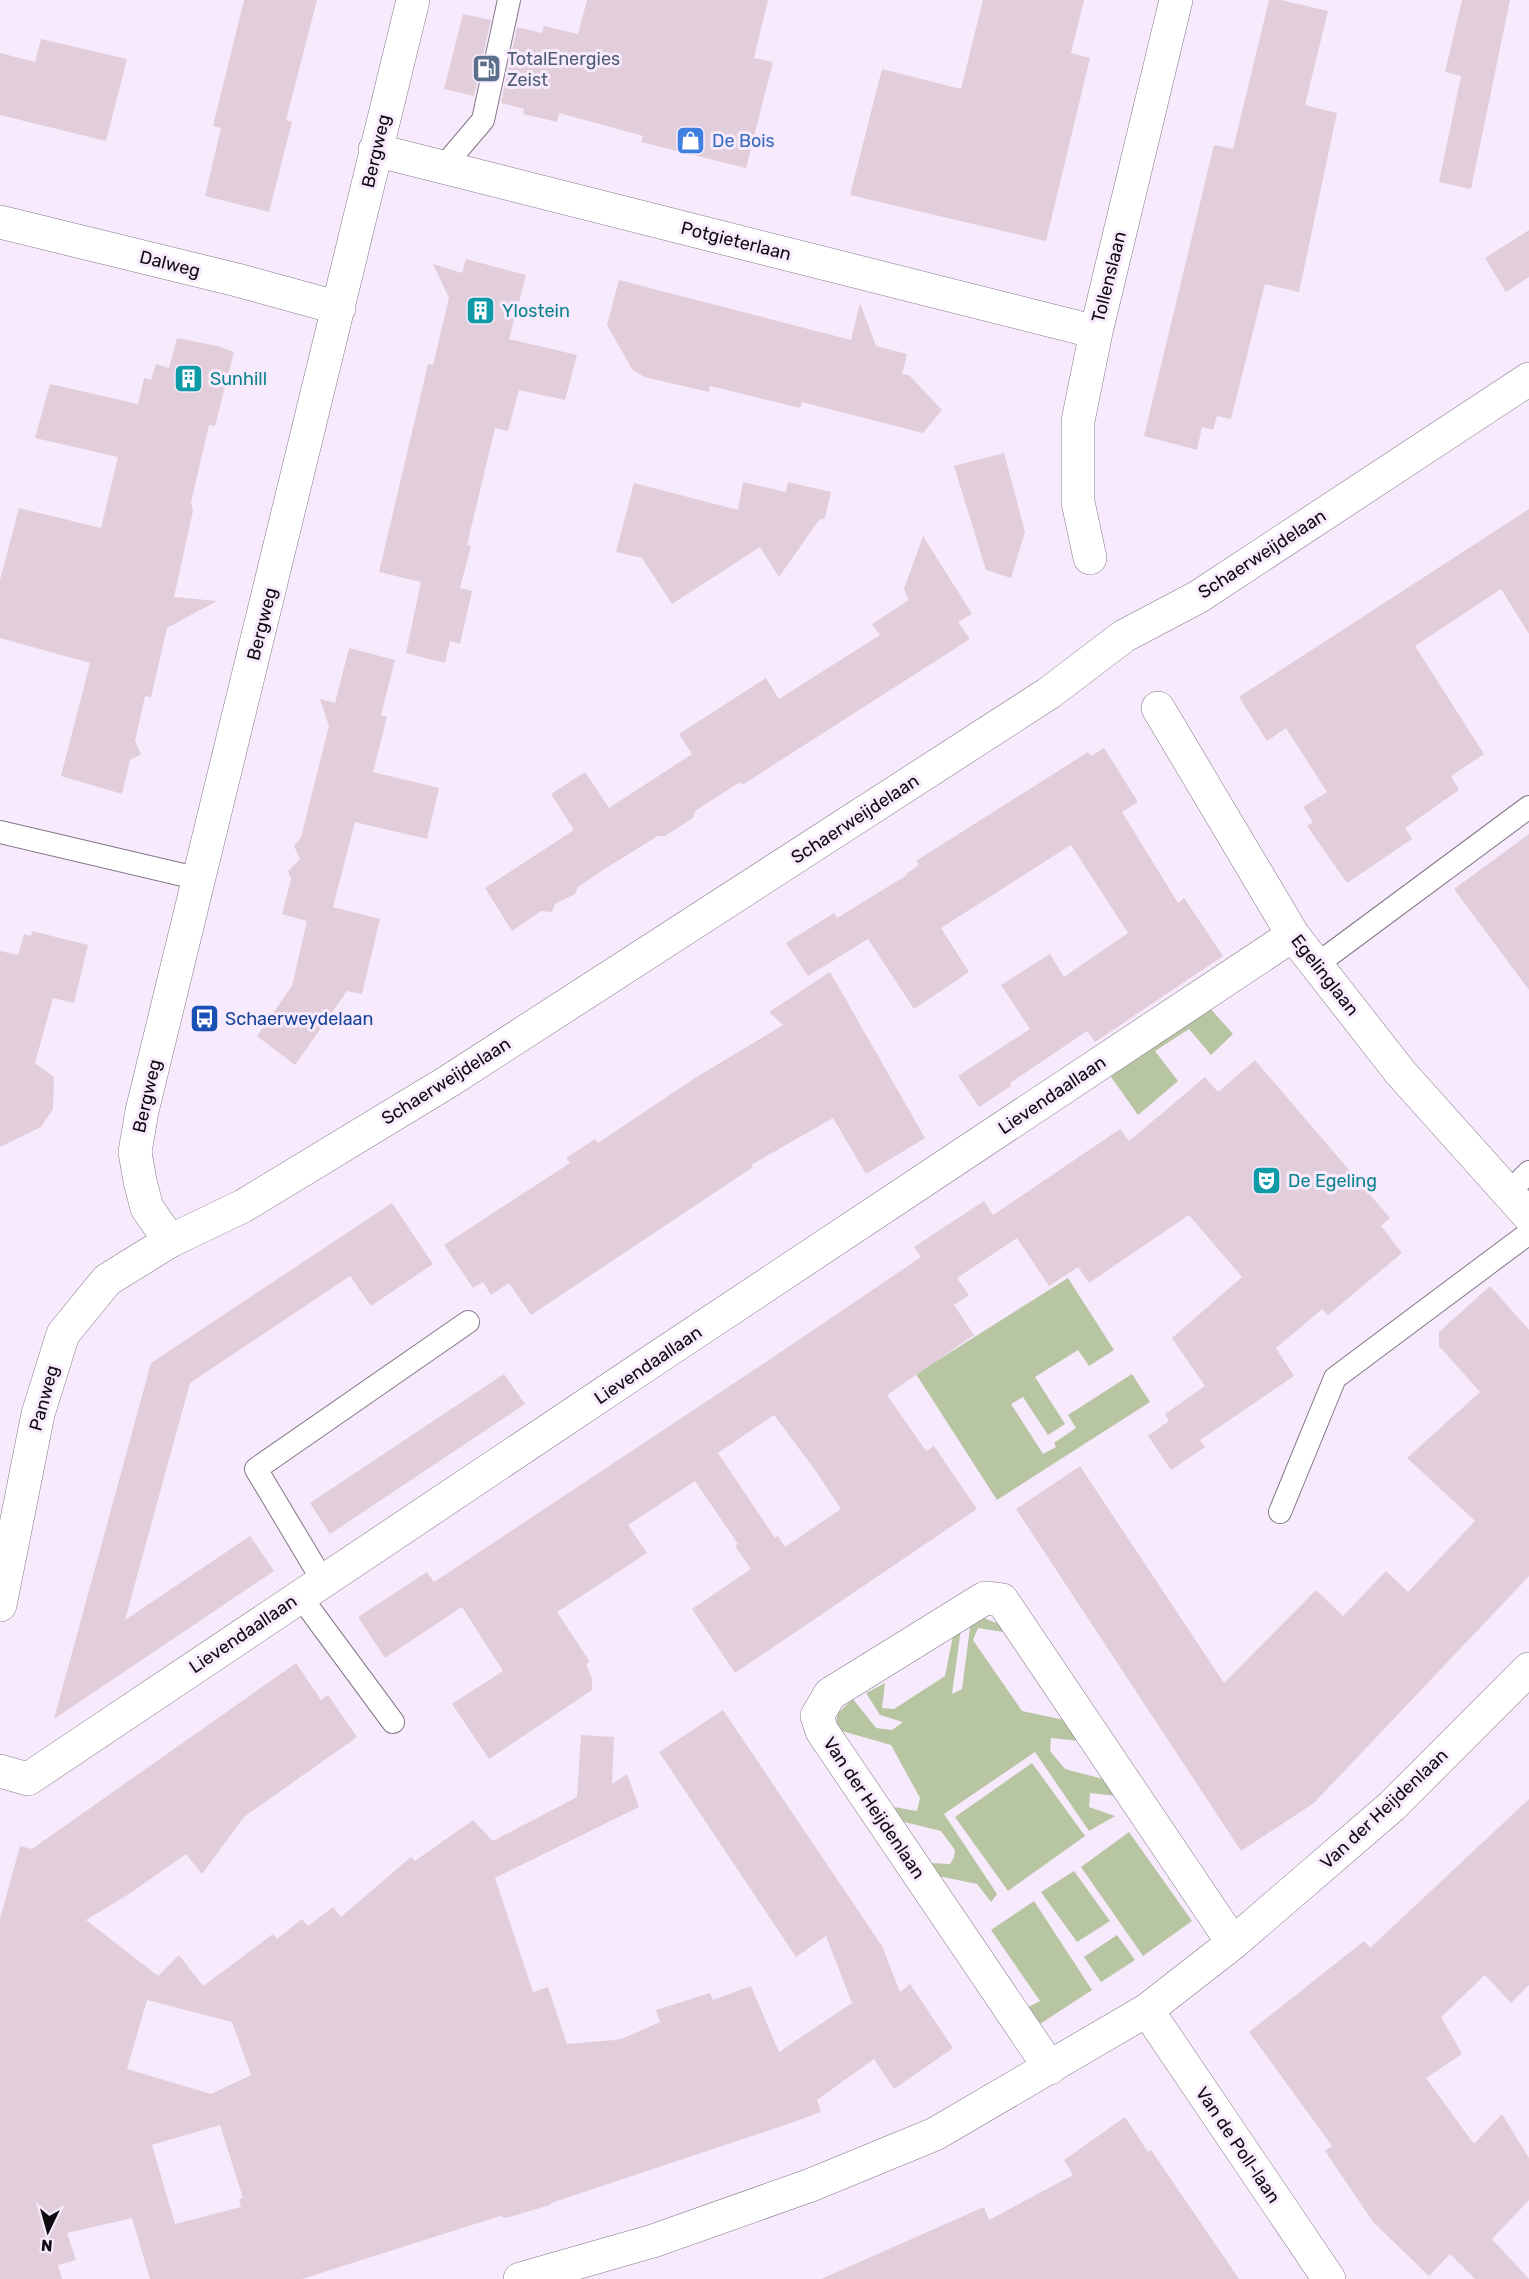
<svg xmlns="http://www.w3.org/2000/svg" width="1529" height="2279" font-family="Rubik,sans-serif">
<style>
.green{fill:#b8c5a3}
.building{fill:#e2ceda;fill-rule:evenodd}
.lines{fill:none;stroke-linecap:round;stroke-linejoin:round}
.lane-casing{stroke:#837787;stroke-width:24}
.street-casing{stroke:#837787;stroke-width:34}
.secondary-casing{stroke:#837787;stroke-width:34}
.lane{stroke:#fff;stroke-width:22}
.street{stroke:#fff;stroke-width:33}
.secondary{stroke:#fff;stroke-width:33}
.labels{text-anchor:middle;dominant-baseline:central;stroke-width:6;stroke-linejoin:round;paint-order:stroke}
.service-label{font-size:18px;fill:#4e5e75;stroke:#f7eafc;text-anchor:start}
.shop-label{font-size:18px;fill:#366cbe;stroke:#f7eafc;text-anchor:start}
.street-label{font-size:18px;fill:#0f0b11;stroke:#f7eafc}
.culture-label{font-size:18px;fill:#0d838f;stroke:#f7eafc;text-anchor:start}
.transit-label{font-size:18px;fill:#164399;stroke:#f7eafc;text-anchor:start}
</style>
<rect width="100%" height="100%" fill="#f7eafc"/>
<path class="green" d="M1209 1007 1233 1034 1211 1055 1189 1029 1155 1051 1178 1081 1138 1115 1109 1074Z
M1068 1278 1114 1350 1089 1366 1078 1350 1035 1377 1065 1424 1048 1435 1023 1397 1011 1404 1043 1454 1056 1447 1054 1443 1076 1428 1068 1415 1132 1374 1150 1402 997 1500 916 1374Z
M984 1618 1001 1625 1003 1632 978 1628 973 1640 1022 1711 1069 1721 1080 1741 1051 1738 1050 1751 1065 1769 1107 1780 1117 1796 1090 1793 1089 1807 1115 1816 1089 1831 1035 1752 944 1814 997 1894 991 1902 977 1884 938 1876 930 1863 950 1864 954 1857 955 1850 941 1831 904 1822 894 1807 917 1811 920 1798 891 1745 842 1731 836 1722 838 1713 853 1699 876 1728 892 1730 903 1722 880 1715 866 1693 885 1683 882 1708 894 1709 945 1676 954 1631 961 1629 952 1694 962 1689 971 1620Z
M1032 1763 1085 1836 1008 1891 955 1817Z
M1129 1832 1192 1921 1143 1956 1081 1867Z
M1074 1871 1110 1921 1077 1942 1041 1892Z
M1034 1901 1092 1990 1037 2026 1024 2009 1040 2001 991 1930Z
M1117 1935 1135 1960 1101 1982 1084 1957Z"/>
<path class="building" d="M244 0H317L286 120 292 122 269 212 205 196 221 128 213 126Z
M587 0H768L754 58 773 62 746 168 641 142 643 136 559 113 557 122 523 114 524 109 501 103 517 27 542 33 544 26 578 34Z
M983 0H1084L1071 53 1090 58 1046 241 850 195 882 69 961 89Z
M1269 0H1281L1328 11 1305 105 1337 113 1299 292 1265 284 1231 419 1217 416 1213 430 1202 427 1197 450 1144 436 1214 145 1233 149Z
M1462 0H1510L1471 189 1439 182 1461 76 1445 72Z
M463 14 491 20 474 96 444 89Z
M41 39 127 59 106 141 0 115V53L35 62Z
M1529 230V277L1506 292 1485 258Z
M466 259 526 275 509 339 577 355 565 400 519 390 508 431 495 428 467 545 471 546 460 588 472 591 460 644 450 641 445 663 406 653 421 582 379 572 428 364 433 365 449 298 433 264 462 273Z
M619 280 851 340 860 303 876 346 907 354 902 374 909 375 942 410 923 433 802 402 800 408 710 386 709 392 644 377 632 369 607 325Z
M177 338 217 346 234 352 215 426 209 425 191 502 193 511 174 597 217 601 167 628 151 697 145 696 135 741 141 754 130 760 122 794 61 776 90 663 0 638V580L19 508 101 528 118 457 35 438 50 384 138 404 144 378 151 380 156 364 169 368Z
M1004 453 1025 532 1011 578 986 570 954 466Z
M743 482 786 492 788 482 831 492 825 518 819 520 779 577 760 547 672 604 642 558 616 552 634 483 738 510Z
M1529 509V634L1501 589 1415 646 1484 754 1451 776 1459 790 1405 828 1412 839 1347 883 1307 826 1313 822 1303 807 1327 792 1286 728 1267 741 1239 697Z
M923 536 972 614 958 622 970 639 742 785 740 782 695 811 693 818 665 836H658L606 868 578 887 575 894 555 904 552 912 541 911 512 931 485 888 574 830 551 794 585 772 609 808 692 754 679 734 766 678 779 699 880 635 872 624 909 600 904 589Z
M349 648 395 660 381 715 387 717 373 772 439 788 427 839 355 822 333 907 380 919 362 994 347 991 295 1065 257 1036 292 986 307 921 282 914 291 879 288 871 300 859 294 846 301 837 329 726 320 699 335 703Z
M1104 748 1138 802 1122 812 1178 903 1184 898 1223 956 1095 1042 1087 1031 1010 1083 1011 1086 979 1107 958 1076 1030 1029 1001 985 1050 954 1064 977 1128 933 1071 845 941 928 969 972 914 1009 868 939 808 976 786 943 834 913 837 918 907 875 906 874 919 865 916 861 1088 752 1091 756Z
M1529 834V990L1454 889Z
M32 931 88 945 74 1003 53 998 35 1063 54 1077 53 1109 41 1127 0 1147V951L18 955 24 934 31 936Z
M830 972 925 1138 866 1174 833 1118 751 1165 753 1167 531 1315 509 1283 491 1295 483 1282 473 1288 444 1245 570 1163 566 1158 595 1139 598 1143 695 1078 783 1025 769 1012Z
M1255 1060 1390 1218 1381 1226 1402 1253 1328 1315 1322 1309 1276 1348 1294 1376 1200 1440 1205 1447 1171 1470 1148 1436 1169 1421 1165 1414 1205 1386 1172 1338 1242 1277 1189 1215 1089 1283 1078 1267 1049 1286 1017 1238 957 1278 969 1295 954 1305 974 1335 887 1395 926 1451 934 1446 977 1509 735 1673 692 1609 751 1569 735 1546 738 1544 695 1481 628 1525 647 1553 557 1612 590 1662 586 1664 592 1679V1690L489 1759 452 1704 503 1671 462 1607 385 1658 358 1617 427 1572 434 1582 760 1366 921 1257 914 1247 984 1201 993 1215 1120 1129 1129 1141 1205 1077 1218 1092ZM774 1415 815 1470 841 1509 785 1547 778 1536 775 1538 718 1453Z
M392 1203 433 1264 371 1306 350 1276 190 1383 125 1620 250 1536 274 1571 54 1719 151 1363Z
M1490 1286 1529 1330V1576L1314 1803 1241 1851 1016 1509 1080 1466 1224 1683 1316 1590 1343 1616 1386 1571 1408 1592 1475 1521 1407 1458 1480 1392 1439 1346V1332Z
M504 1374 525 1404 330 1534 310 1503Z
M296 1663 321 1700 328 1695 357 1737 244 1817 202 1874 186 1854 129 1894 86 1920 158 1976 179 1955 203 1986 273 1934 277 1939 302 1919 308 1926 333 1907 341 1917 411 1857 415 1861 473 1820 493 1841 577 1797 581 1735 614 1737 612 1784 627 1774 639 1807 495 1878 533 1992 548 1987 567 2044 615 2040 624 2038 660 2022 656 2010 710 1993 713 2000 751 1986 779 2052 852 2003 826 1936 796 1957 659 1752 723 1710 882 1946 900 1992 910 1984 953 2048 894 2089 874 2059 817 2100 821 2112 788 2124 551 2203 550 2205 506 2218 500 2216 302 2279H150L132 2218 67 2233 76 2260 58 2265 62 2279H0V1919L20 1846 32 1849ZM147 2000 232 2022 251 2075 211 2094 127 2069ZM220 2125 243 2198 239 2199 241 2207 175 2224 152 2145Z
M1529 1799V1985L1511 2003 1485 1975 1441 2017 1462 2054 1426 2078 1474 2144 1502 2114 1529 2158V2200L1492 2239 1529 2279H1475L1450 2254 1429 2276 1373 2222 1325 2151 1332 2146 1249 2032 1364 1941 1370 1948Z
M1125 2117 1148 2152 1151 2150 1239 2279H821L984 2207 989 2220 1073 2175 1064 2160Z"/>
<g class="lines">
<defs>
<path id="lane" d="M444 166 483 120 509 0
M0 832 200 879
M1316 965 1529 807
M1508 1193 1529 1172
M1280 1512 1335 1378 1529 1233
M323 1581 256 1469 468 1322
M300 1596 393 1722"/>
<path id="street" d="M375 150 1096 332
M0 222 237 280 339 308
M1090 558 1078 502V421L1096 332 1176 0
M1158 708 1293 935 1400 1072 1529 1216
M170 1241 147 1208 140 1181 135 1152 142 1111 413 0
M0 1771 28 1779C448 1495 871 1216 1293 935
M1147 2010 1329 2279
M1050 2068 822 1731 817 1716 830 1694 985 1598 1002 1600 1233 1943
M520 2279 653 2241 811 2185 935 2134 1147 2010 1233 1943 1392 1806 1529 1669"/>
<path id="secondary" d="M0 1605 38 1414 63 1334 107 1280 170 1241 243 1206 449 1081 1049 693 1124 636 1198 597 1529 379"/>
</defs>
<use href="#lane" class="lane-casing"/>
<use href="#street" class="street-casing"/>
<use href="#secondary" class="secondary-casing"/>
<use href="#lane" class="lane"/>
<use href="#street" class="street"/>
<use href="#secondary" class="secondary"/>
</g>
<defs>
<symbol id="fuel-square" viewBox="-11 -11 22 22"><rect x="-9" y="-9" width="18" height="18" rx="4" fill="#5c6f8a" stroke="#f7eafc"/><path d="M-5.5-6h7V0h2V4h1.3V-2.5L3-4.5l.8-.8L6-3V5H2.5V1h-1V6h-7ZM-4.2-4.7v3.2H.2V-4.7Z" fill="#fff"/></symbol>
<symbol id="shop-square" viewBox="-11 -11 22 22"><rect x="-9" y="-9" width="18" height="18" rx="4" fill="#3f7fe0" stroke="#f7eafc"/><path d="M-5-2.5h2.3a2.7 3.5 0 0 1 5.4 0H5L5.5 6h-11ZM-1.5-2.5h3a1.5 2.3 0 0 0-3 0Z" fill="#fff"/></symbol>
<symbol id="building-square" viewBox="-11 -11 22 22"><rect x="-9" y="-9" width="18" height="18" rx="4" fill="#0f9aa8" stroke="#f7eafc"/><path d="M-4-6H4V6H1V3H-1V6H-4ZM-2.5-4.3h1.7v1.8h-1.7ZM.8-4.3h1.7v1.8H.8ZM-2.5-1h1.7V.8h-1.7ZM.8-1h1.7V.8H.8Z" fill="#fff"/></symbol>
<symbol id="bus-square" viewBox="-11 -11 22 22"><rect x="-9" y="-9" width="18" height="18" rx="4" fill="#1a4fb4" stroke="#f7eafc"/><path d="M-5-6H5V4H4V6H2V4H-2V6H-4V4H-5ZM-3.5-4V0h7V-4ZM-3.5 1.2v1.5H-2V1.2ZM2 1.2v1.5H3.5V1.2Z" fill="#fff"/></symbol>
<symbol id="theatre-square" viewBox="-11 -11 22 22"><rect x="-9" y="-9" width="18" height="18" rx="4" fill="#0f9aa8" stroke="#f7eafc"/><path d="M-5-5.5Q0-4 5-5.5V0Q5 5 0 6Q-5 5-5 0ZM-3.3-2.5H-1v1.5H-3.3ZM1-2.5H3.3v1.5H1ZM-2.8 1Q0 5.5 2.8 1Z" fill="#fff"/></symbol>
</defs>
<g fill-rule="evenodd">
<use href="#fuel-square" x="470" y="52" width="33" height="33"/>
<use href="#shop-square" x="674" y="124" width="33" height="33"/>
<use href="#building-square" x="464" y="294" width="33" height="33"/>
<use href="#building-square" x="172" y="362" width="33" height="33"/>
<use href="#bus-square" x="188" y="1002" width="33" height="33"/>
<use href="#theatre-square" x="1250" y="1164" width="33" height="33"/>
</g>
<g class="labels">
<g class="service-label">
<text x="507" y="59">TotalEnergies<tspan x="507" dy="21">Zeist</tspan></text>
</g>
<g class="shop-label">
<text x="712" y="141">De Bois</text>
</g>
<g class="street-label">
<text transform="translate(376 151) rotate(-77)">Bergweg</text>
<text transform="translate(736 241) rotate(14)">Potgieterlaan</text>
<text transform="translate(170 264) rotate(14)">Dalweg</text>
<text transform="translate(1109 277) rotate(-76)">Tollenslaan</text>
<text transform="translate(1262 554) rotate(-33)">Schaerweijdelaan</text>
<text transform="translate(262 624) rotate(-76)">Bergweg</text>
<text transform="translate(855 819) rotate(-33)">Schaerweijdelaan</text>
<text transform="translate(1325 975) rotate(52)">Egelinglaan</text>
<text transform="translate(446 1081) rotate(-32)">Schaerweijdelaan</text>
<text transform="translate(1052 1095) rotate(-34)">Lievendaallaan</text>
<text transform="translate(147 1096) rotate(-77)">Bergweg</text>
<text transform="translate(648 1365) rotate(-34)">Lievendaallaan</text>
<text transform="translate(44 1398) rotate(-75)">Panweg</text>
<text transform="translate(243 1634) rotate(-34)">Lievendaallaan</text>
<text transform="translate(874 1808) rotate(56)">Van der Heijdenlaan</text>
<text transform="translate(1384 1809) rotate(-43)">Van der Heijdenlaan</text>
<text transform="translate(1238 2145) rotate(56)">Van de Poll-laan</text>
</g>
<g class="culture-label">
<text x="502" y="311">Ylostein</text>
<text x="210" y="379">Sunhill</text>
<text x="1288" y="1181">De Egeling</text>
</g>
<g class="transit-label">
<text x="225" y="1019">Schaerweydelaan</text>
</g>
</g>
<g transform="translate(48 2231) rotate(185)" stroke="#f7eafc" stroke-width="4.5" paint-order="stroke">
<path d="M0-4.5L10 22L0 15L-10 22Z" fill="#0f0b11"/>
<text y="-9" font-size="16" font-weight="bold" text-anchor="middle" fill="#0f0b11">N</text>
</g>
</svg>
